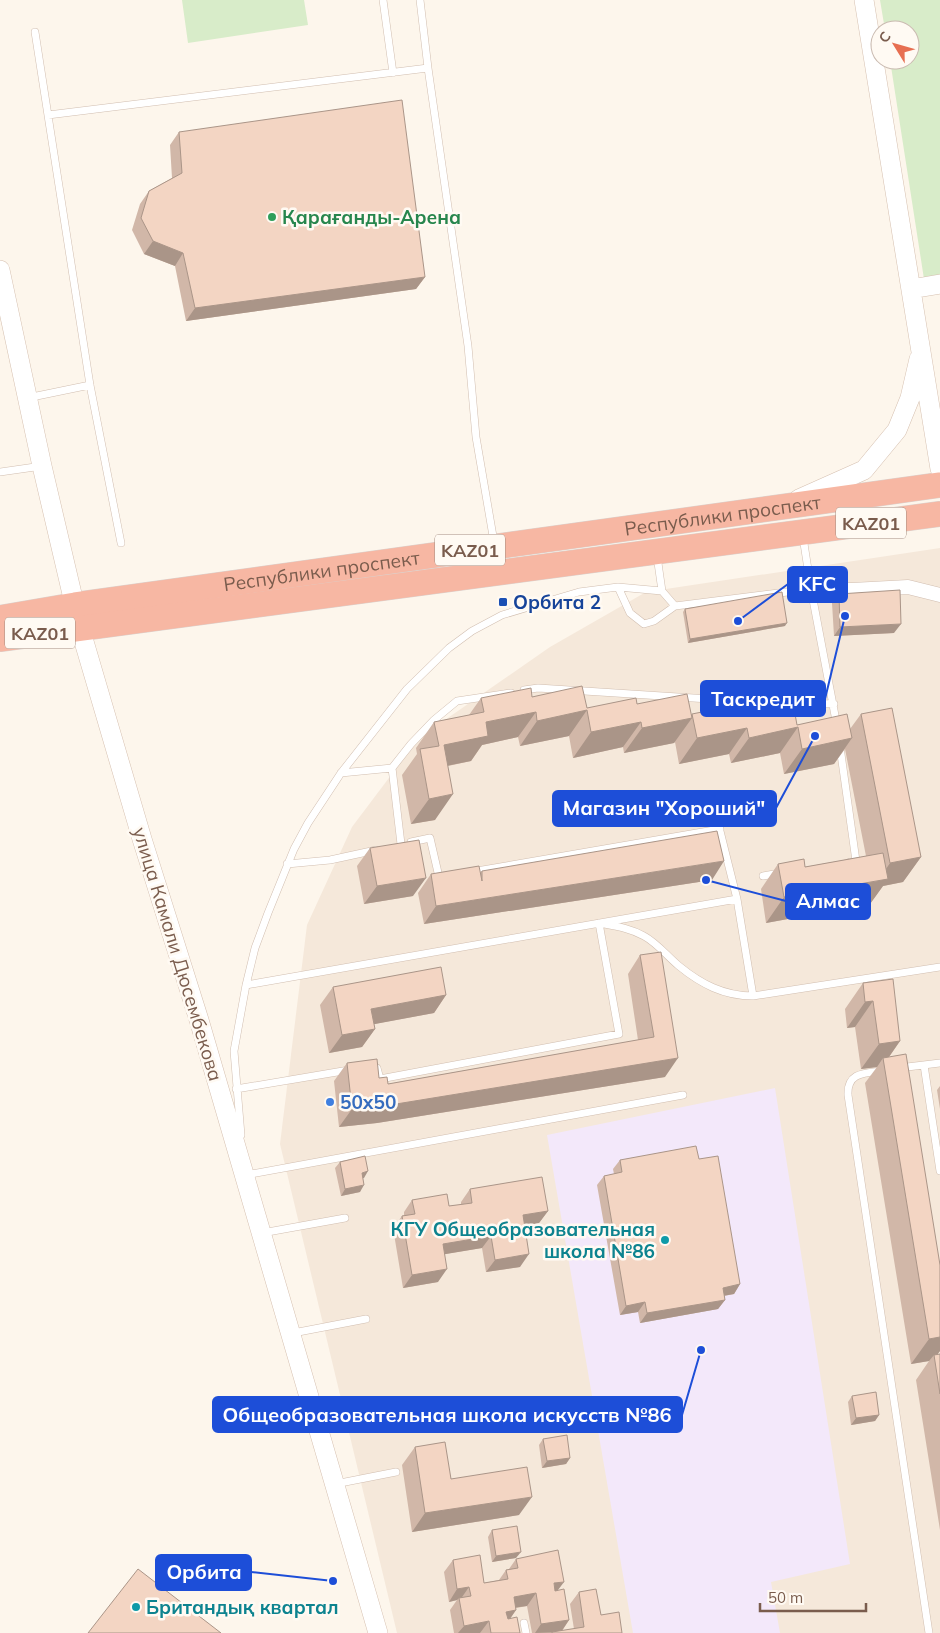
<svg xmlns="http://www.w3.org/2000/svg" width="940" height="1633" font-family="Mulish,sans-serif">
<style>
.residential{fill:#f5e8da}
.education{fill:#f3e8fa}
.green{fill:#d8ecc9}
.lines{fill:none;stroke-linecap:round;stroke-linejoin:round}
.lane-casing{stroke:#d1beb0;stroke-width:8}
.street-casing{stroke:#d1beb0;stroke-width:15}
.secondary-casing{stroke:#d6c0b0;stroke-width:20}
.highway-casing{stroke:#dad1cd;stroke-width:26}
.lane{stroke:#fff;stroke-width:7}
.street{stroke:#fff;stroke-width:14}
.secondary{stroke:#fff;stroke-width:19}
.highway{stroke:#f7b7a3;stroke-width:25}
.wall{fill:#d1b7a8}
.shaded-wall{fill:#aa9588}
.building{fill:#f3d5c3;stroke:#aa9588}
.leisure-dot{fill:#2e9e5b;stroke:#fffaf3;stroke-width:2}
.transit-dot{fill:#1a4fb4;stroke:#fffaf3;stroke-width:2}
.shop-dot{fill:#3f7fe0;stroke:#fffaf3;stroke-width:2}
.culture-dot{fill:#0f9aa8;stroke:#fffaf3;stroke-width:2}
.labels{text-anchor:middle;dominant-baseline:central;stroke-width:5;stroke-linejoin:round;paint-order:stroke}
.shield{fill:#fffaf3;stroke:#a28b7f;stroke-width:1}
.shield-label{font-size:18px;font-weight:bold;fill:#7a5c4d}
.leisure-label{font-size:19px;font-weight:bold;fill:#27864d;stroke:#fffaf3;text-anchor:start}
.street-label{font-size:19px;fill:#7a5c4d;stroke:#fffaf3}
.transit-label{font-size:19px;font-weight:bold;fill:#164399;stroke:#fffaf3;text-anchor:start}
.shop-label{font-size:19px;font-weight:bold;fill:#366cbe;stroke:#fffaf3;text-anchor:start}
.culture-label{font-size:19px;font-weight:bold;fill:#0d838f;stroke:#fffaf3;text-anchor:end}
.leader{fill:none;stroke:#1d4ed8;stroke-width:2}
.callout-dot{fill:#1d4ed8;stroke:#fffaf3;stroke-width:2}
.callout{fill:#1d4ed8;stroke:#1d4ed8;stroke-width:2}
.callout-label{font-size:20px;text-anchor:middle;font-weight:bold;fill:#fff}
</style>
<rect width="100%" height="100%" fill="#fdf6ec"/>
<path class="residential" d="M940 548V1633H397L280 1144 307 925 352 827 419 738 550 647 646 592Z"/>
<path class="education" d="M775 1088 850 1564 771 1582 780 1633H633L547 1135Z"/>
<path class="green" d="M182 0H304L308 25 188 43Z
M880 0H940V277L924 279 890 60H910V30H885Z"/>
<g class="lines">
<defs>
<path id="lane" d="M383 0 393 73
M420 0 428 68 468 346 476 437 494 542
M35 32 90 385 121 543
M48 115 428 68
M27 398 90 385
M0 472 42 466
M803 537 811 589 837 726
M657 556 662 591 675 606 811 589
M618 587 662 591
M524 690 538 688 740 701 834 704
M840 747 856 861 850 862
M392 768 401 844
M341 773 392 768 411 744 434 720 457 701 511 693
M411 842 430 838 439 877 443 876
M287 864 330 860 376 850
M471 872 720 829
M763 876 780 873
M737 899 753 996 940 967
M246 985 737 899 714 807
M924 1065 940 1171
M377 1068 380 1079 619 1034 599 923C615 926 630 928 644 936 657 943 667 956 679 966 701 984 724 996 753 996
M899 1068 940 1063
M881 1071C863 1073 847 1073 848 1095L929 1633
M236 1089 349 1070
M241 1135 234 1051 246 985 255 948 268 913 294 849 308 823 341 773 407 689 449 648 472 631 502 615 579 592 618 587 630 613 644 624 654 621 675 606
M246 1175 683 1095
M262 1233 345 1218
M293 1333 366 1319
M335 1484 396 1472
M524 1623 526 1633"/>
<path id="street" d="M811 589 852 590 908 587 940 595"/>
<path id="secondary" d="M864 0 940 469
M0 270 42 466 80 628 142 839 199 1020 378 1633
M911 289 940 284
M799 499 864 470 897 430 910 398 919 359"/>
<g id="highway">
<path id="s1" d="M0 618 75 605 940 485"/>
<path d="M0 639 940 514"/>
</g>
</defs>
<use href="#lane" class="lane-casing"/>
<use href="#street" class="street-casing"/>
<use href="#secondary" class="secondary-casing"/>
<use href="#highway" class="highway-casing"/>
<use href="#lane" class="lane"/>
<use href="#street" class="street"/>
<use href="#secondary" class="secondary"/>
<use href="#highway" class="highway"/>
</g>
<path class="wall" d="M179 132 425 277 416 289 186 321 175 266 144 254 132 230 140 204 149 191 172 178 170 145Z
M839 594 894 633 834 636 832 603Z
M685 609 785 626 688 643 683 612Z
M532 697 587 708 637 704 691 716 692 714H744L797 725 850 729 861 714 921 857 903 882 883 886 870 904 766 923 761 889 778 864 805 867 866 856 845 749 834 764 784 774 780 753 731 763 729 754 679 764 675 742 674 743 624 753 623 747 573 758 569 736 520 746 518 737 482 745 471 761 448 766 435 820 411 824 402 775 417 754 416 748 434 722 469 715 481 698Z
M370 848 413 896 364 904 357 866Z
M482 871 712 880 424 924 418 893 431 874 480 872Z
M640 955 665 1077 377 1123 339 1127 334 1081 347 1063 379 1078 388 1084 638 1040 628 974Z
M863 983 900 1041 889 1057 940 1265V1351L937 1354H940V1530L916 1380 929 1361 911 1364 865 1083 877 1067 861 1069 855 1027 847 1028 845 1009Z
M333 987 446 995 434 1013 374 1024 375 1029 362 1047 329 1053 320 1005Z
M940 1086V1109L937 1090Z
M699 1159 740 1284 734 1294 724 1296 725 1300 718 1309 640 1323 638 1312 620 1315 597 1185 604 1176 614 1174 613 1169 620 1160Z
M340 1162 364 1178H363L360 1192 341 1196 335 1168Z
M470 1189 548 1211 539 1223 524 1226 520 1267 486 1272 482 1248 445 1254 438 1282 403 1288 393 1228 402 1216 404 1215V1212L412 1200 449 1206 461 1205V1202Z
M852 1396 879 1415 875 1421 851 1425 848 1402Z
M543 1439 570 1458 566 1464 542 1468 539 1445Z
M415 1447 451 1479 519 1515 412 1532 402 1465Z
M492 1530 516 1558 492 1562 488 1537Z
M516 1559 557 1590 569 1620 562 1631 574 1629 570 1604 579 1592 601 1615 622 1633H532L527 1606 516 1608V1610L510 1619 520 1633H454L450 1610 457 1600 449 1602 444 1572 453 1560 484 1583 499 1580 506 1570 509 1569Z"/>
<path class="shaded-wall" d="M153 241 183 253 175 266 144 254Z
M425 277 416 289 186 321 195 308Z
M787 623 785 626 688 643 690 639Z
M901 624 894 633 834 636 840 627Z
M587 710 569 736 520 746 537 721Z
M536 712 518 737 482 745 471 761 426 770 444 745 486 722Z
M692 718 674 743 624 753 642 728Z
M641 722 623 747 573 758 591 732Z
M798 727 780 753 731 763 749 738Z
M747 728 729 754 679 764 697 738Z
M852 738 834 764 784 774 802 749Z
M453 794 435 820 411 824 429 799Z
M921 857 903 882 883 886 870 904 766 923 784 897 878 881 890 863Z
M724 861 712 880 424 924 436 906Z
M426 878 413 896 364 904 377 886Z
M446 995 434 1013 359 1027 371 1009Z
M873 1001 855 1027 847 1028 865 1002Z
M375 1029 362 1047 329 1053 342 1035Z
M900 1041 884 1064 883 1058 877 1067 861 1069 879 1044Z
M678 1058 665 1077 377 1123 339 1127 352 1109Z
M368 1171 364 1178 357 1179 362 1173Z
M364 1185 360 1192 341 1196 345 1189Z
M548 1211 539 1223 514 1227 523 1215Z
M491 1236 482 1248 434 1256 443 1244Z
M529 1254 520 1267 486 1272 495 1260Z
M447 1269 438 1282 403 1288 412 1275Z
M740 1284 734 1294 716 1297 723 1288Z
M725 1300 718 1309 640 1323 647 1313Z
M645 1302 638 1312 620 1315 626 1306Z
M940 1337V1351L934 1359V1355L929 1361 911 1364 929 1339Z
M879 1415 875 1421 851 1425 856 1418Z
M570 1458 566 1464 542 1468 547 1461Z
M532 1497 519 1515 412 1532 425 1513Z
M521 1552 516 1558 492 1562 496 1556Z
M564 1582 555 1594 554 1583Z
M469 1587 460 1600 459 1598 457 1600 449 1602 457 1589Z
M536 1593 527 1606 505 1609 514 1597Z
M516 1610 507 1623 506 1612Z
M569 1620 561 1632 535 1633 541 1624Z
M489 1621 480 1633H458L464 1626Z"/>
<path class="building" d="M402 100 425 277 195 308 183 253 153 241 141 218 149 191 182 173 179 132Z
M900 590 901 624 840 627 839 594Z
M782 592 787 623 690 639 685 609Z
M582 686 587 708 636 698 637 704 687 694 692 718 642 728 641 722 591 732 587 710 537 721 536 712 486 722 488 736 444 745 453 794 429 799 420 749 439 746 434 722 484 712 481 698 531 688 532 697Z
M793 703 797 725 847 714 852 738 802 749 798 727 749 738 747 728 697 738 692 714 742 704 744 714Z
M892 708 921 857 890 863 861 714Z
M717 831 724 861 436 906 431 874 479 866 482 881V871Z
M419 840 426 878 377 886 370 848Z
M883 853 888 879 784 897 778 864 804 859 805 867Z
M661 952 678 1058 390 1105 352 1109 347 1063 377 1059 379 1078 387 1077 388 1084 654 1037 640 955Z
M441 967 446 995 371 1009 375 1029 342 1035 333 987Z
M893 979 900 1041 879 1044 873 1001 865 1002 863 983Z
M906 1054 940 1265V1337L929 1339 883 1058Z
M696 1146 699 1159 718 1156 740 1284 723 1288 725 1300 647 1313 645 1302 626 1306 604 1176 622 1172 620 1160Z
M365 1156 368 1171 362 1173 364 1185 345 1189 340 1162Z
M542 1177 548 1211 523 1215 529 1254 495 1260 491 1236 443 1244 447 1269 412 1275 402 1216 415 1214 412 1200 447 1194 449 1206 472 1203 470 1189Z
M940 1354V1394L934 1355Z
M876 1392 879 1415 856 1418 852 1396Z
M567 1435 570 1458 547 1461 543 1439Z
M445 1442 451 1479 527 1467 532 1497 425 1513 415 1447Z
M517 1526 521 1552 496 1556 492 1530Z
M558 1550 564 1582 554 1583 555 1591 564 1589 569 1620 541 1624 536 1593 514 1597 516 1610 506 1612 508 1619 517 1617 520 1633H491L489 1621 464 1626 459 1598 471 1596 469 1587 457 1589 453 1560 480 1555 484 1583 508 1579 506 1570 518 1568 516 1559Z
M138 1569 221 1633H88Z
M596 1589 601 1615 619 1612 622 1633H552V1632L584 1627 579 1592Z"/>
<circle class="leisure-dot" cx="272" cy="217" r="5"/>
<rect class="transit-dot" x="498" y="597" width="10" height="10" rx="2.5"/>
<circle class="shop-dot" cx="330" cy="1102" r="5"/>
<g class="culture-dot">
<circle cx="665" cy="1240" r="5"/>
<circle cx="136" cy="1607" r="5"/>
</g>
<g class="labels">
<g class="shield">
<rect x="836" y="507.5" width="70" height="31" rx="4"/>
<rect x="435" y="534.5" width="70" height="31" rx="4"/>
<rect x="5" y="617.5" width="70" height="31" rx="4"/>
</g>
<g class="shield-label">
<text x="871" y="523">KАZ01</text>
<text x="470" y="550">KАZ01</text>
<text x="40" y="633">KАZ01</text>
</g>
<g class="leisure-label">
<text x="282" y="217">Қарағанды-Арена</text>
</g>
<g class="street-label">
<text stroke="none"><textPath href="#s1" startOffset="730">Республики проспект</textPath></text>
<text stroke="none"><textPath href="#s1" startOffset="325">Республики проспект</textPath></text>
<text transform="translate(178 954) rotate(73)">улица Камали Дюсембекова</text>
</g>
<g class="transit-label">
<text x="513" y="602">Орбита 2</text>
</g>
<g class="shop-label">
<text x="340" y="1102">50х50</text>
</g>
<g class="culture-label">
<text x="655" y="1229">КГУ Общеобразовательная<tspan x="655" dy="22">школа №86</tspan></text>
<text x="146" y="1607" text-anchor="start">Британдық квартал</text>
</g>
</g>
<path class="leader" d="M738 621L788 584M845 616L825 699M815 736L776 808M706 880L786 901M701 1350L682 1415M333 1581L251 1572"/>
<g class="callout-dot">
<circle cx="738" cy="621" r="5"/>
<circle cx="845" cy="616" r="5"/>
<circle cx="815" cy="736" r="5"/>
<circle cx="706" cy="880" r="5"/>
<circle cx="701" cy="1350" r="5"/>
<circle cx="333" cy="1581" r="5"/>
</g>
<g class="callout">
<rect x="788" y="567" width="59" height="35" rx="5"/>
<rect x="701" y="681" width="124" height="35" rx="5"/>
<rect x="553" y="791" width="223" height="35" rx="5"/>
<rect x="786" y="884" width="84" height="35" rx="5"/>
<rect x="213" y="1397" width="469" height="35" rx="5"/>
<rect x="156" y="1555" width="95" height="35" rx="5"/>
</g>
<g class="callout-label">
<text x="817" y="591">KFC</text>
<text x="763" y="706">Таскредит</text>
<text x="664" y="815">Магазин "Хороший"</text>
<text x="828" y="908">Алмас</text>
<text x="447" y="1422">Общеобразовательная школа искусств №86</text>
<text x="204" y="1579">Орбита</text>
</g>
<g transform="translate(895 45) rotate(307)"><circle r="24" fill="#fffaf3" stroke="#cabbb1"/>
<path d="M0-4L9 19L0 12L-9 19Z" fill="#e76f51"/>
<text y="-8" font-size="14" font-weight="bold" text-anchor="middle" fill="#7a5c4d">С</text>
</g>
<path d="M760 1603v8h106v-8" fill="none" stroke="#7a5c4d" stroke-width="2.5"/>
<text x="768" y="1603" font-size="15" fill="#7a5c4d" stroke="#fffaf3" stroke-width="4" paint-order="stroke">50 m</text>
</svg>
